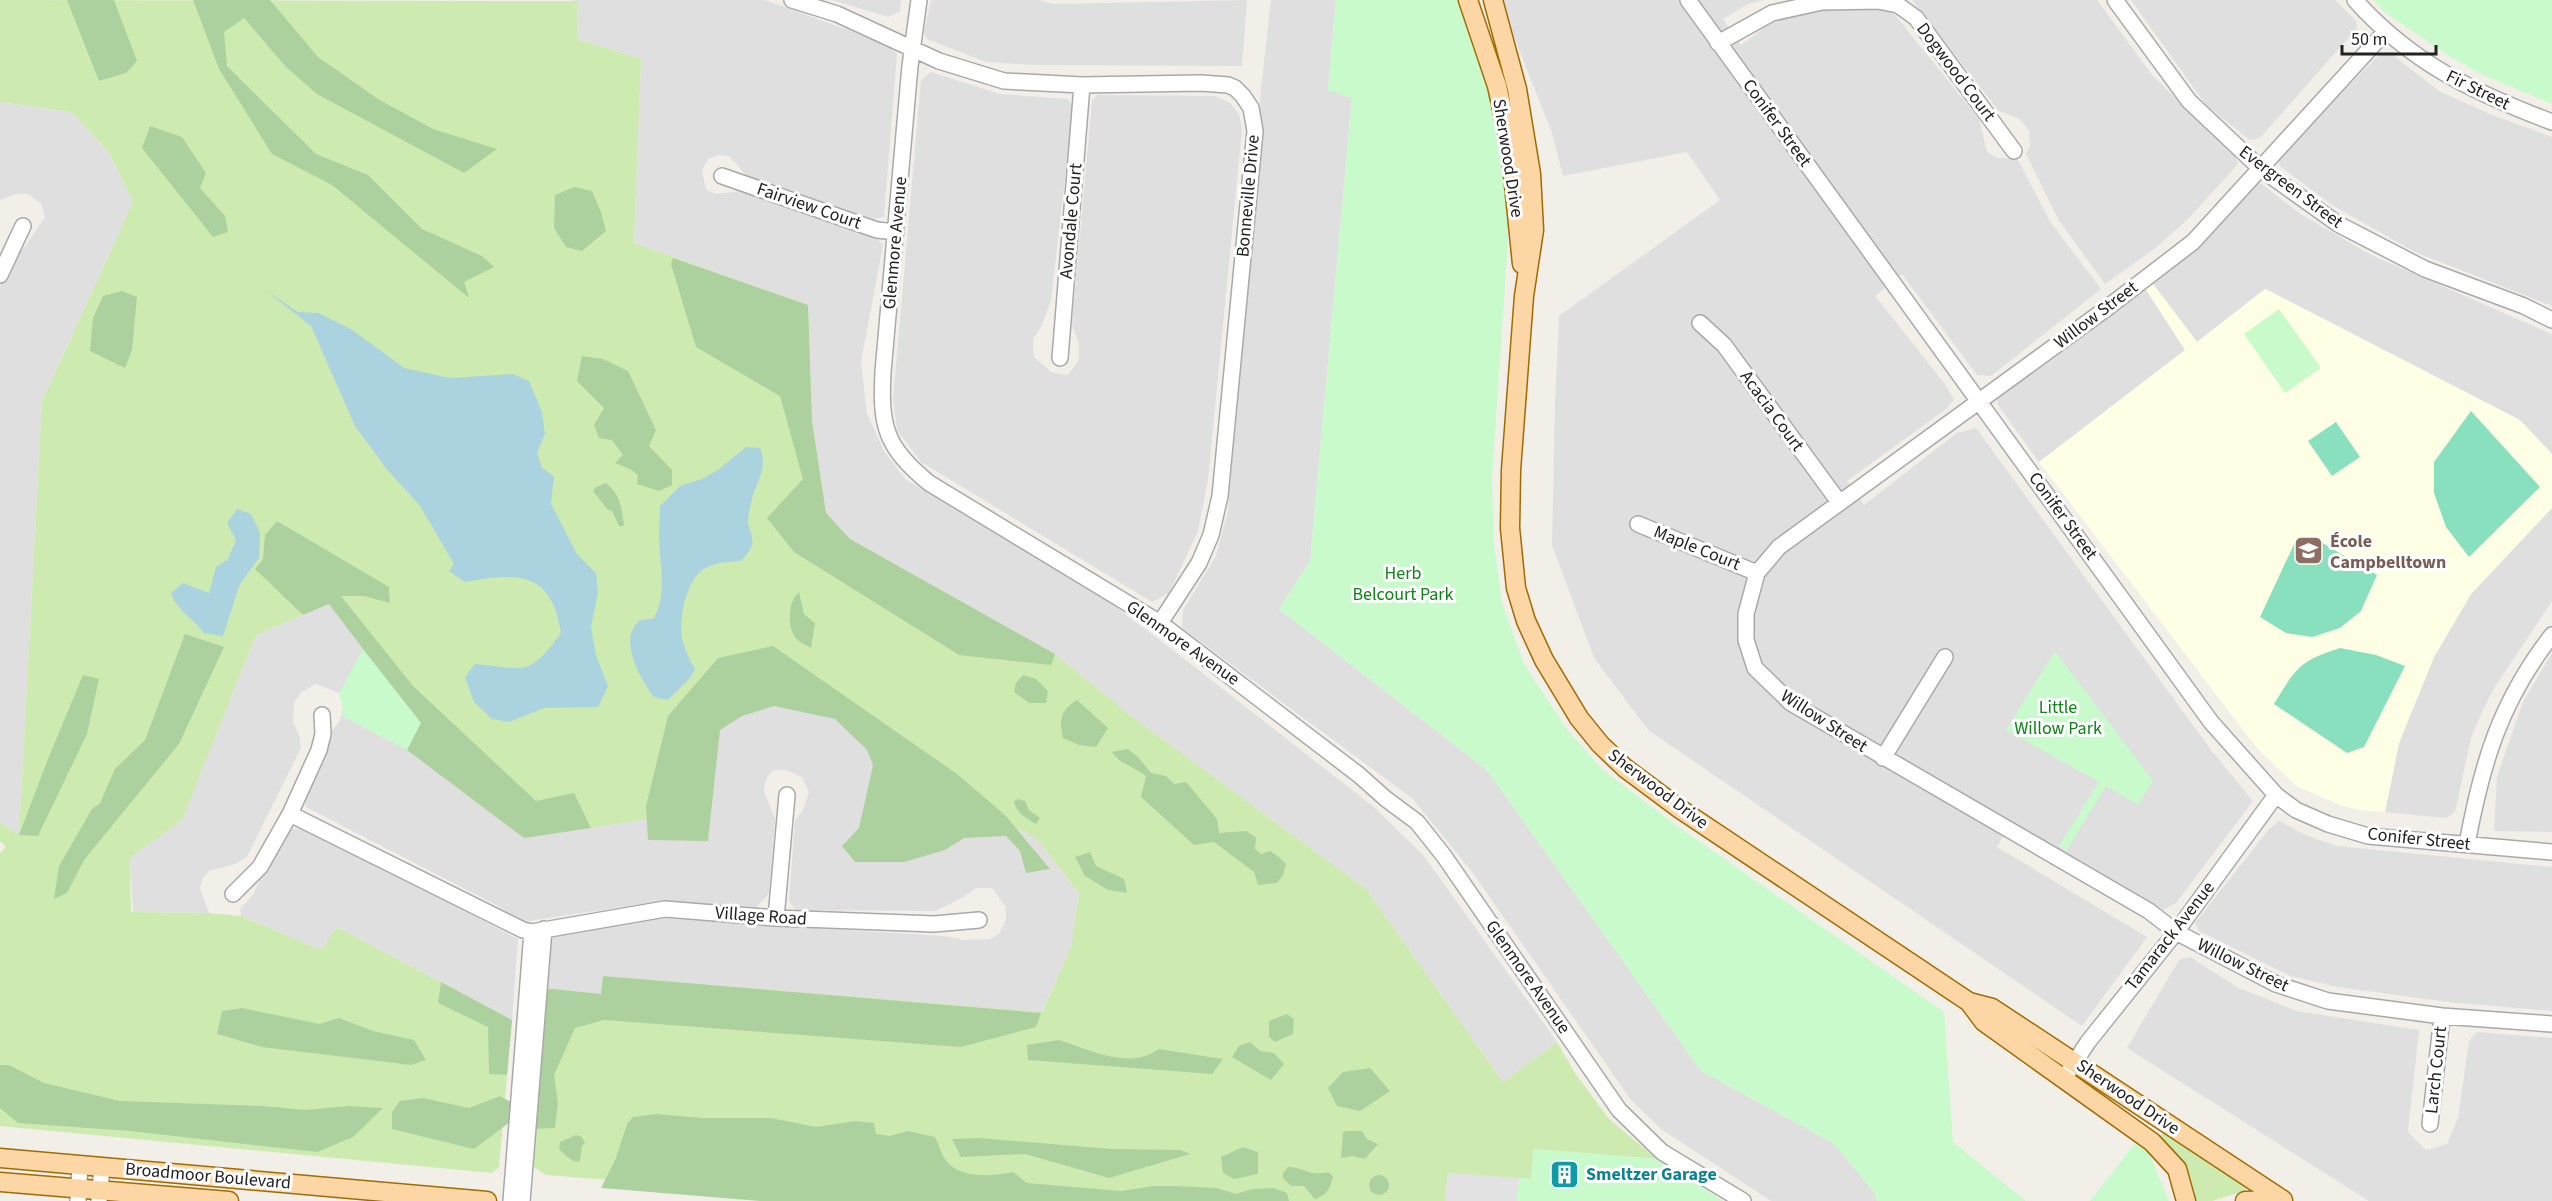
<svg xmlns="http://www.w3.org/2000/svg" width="2552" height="1201" font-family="'Source Sans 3',sans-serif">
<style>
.residential{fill:#e0dfdf}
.education{fill:#ffffe5}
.grass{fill:#cdebb0}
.forest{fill:#add19e}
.park{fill:#c8facc}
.pitch{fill:#88e0be}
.parking{fill:#e2e2e2}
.water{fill:#aad3df}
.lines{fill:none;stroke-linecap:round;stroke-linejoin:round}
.minor-casing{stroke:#a9a9a9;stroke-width:18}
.major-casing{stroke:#a06b00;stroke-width:21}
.minor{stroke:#fff;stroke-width:15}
.major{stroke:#fcd6a4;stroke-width:18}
.labels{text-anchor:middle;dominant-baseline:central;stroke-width:6;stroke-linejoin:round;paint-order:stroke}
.street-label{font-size:18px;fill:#222;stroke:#fff}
.education-label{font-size:18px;font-weight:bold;fill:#785e54;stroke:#fff;text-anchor:start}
.park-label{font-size:18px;fill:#0c8416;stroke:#fff}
.culture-label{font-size:18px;font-weight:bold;fill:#0d838f;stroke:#fff;text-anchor:start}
</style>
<rect width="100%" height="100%" fill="#f2efe9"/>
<path class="residential" d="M572 0H765L884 43 897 54 884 217 872 219 746 175 729 156 718 155 708 159 702 171 706 189 715 194 742 191 877 239 883 245 861 362 867 414 884 451 905 479 1106 600 1160 640 1374 807 1424 856 1557 1042 1503 1082 1366 889 1134 718 1055 654 850 539 826 513 812 421 808 305 634 243 641 59 577 39 578 2Z
M832 0H901L900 12 888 17Z
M931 0H1039L1053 4 1247 0 1242 66 1034 65 986 62 927 39 924 33Z
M1271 0H1336L1328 90 1352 97 1310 561 1279 609 1487 770 1701 1071 1833 1143 1874 1192 1877 1201H1771L1661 1129 1631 1100 1473 873 1413 799 1182 628 1183 610 1216 556 1228 511 1261 89Z
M1503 0H1764L1748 4 1723 19 1741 45 1768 25 1795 12 1844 0 1887 5 1979 119 1987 152 1997 158H2017L2051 223 2101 289 1991 376 1977 375 1902 274 1875 296 1945 384 1954 400 1946 409 1847 481 1864 505 1957 433 1976 428 2211 750 2253 801 2176 903 2163 910 2010 823 1997 847 2147 937 2082 1026 1648 730 1594 658 1552 545 1555 402 1559 316 1720 200 1687 152 1563 176 1552 133 1513 34Z
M1912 0H2097L2152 75 2236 157 2238 164 2189 218 2157 247 2105 284 2058 219 2026 154 2030 145 2029 131 2020 119 1999 111Z
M2131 0H2335L2356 21 2357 28 2260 138 2250 140 2206 105Z
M2389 52 2439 91 2490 114 2552 137V306L2415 252 2332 205 2280 166 2278 156 2380 54Z
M931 72 1000 94 1068 99 1073 106 1051 301 1041 327 1033 339 1034 357 1051 372 1068 375 1079 360V343L1072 325 1092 101 1097 95 1215 96 1230 103 1239 114 1242 129 1208 480 1198 531 1169 593 1152 602 921 462 897 430 893 399 921 80Z
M0 102 71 112 108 151 133 202 42 401 19 835 0 822V286L13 256 25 247 45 217 41 203 28 194H16L0 200Z
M2253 183 2262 184 2299 213 2371 255 2552 334V454L2520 420 2266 289 2197 342 2150 280Z
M2143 285 2185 350 2039 462 1998 405 1996 396Z
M2552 508V601L2493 690 2481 714 2471 738 2455 812 2446 818 2385 812 2399 743 2434 657 2471 594Z
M329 604 363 649 339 693 316 684 302 692 294 702 293 722 299 735 301 748 247 857 235 864 209 871 203 878 200 888 209 913 133 912 130 858 182 819 256 635Z
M2552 653V832L2494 831 2497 776 2523 702Z
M769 685 894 735 890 818 1025 831 1040 843 1079 893 1071 947 1041 1013 603 976 601 994 543 988 547 935 655 918 943 936 964 940 990 939 999 934 1006 919V907L992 888H976L964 897 935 911 796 910 789 901 795 821 803 810 809 792 802 777 786 770H775L768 775 765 784 764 791 775 819 769 893 757 907 662 901 522 922 498 906 306 807 305 790 330 733 340 721 341 715 407 750 715 725Z
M2279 821 2306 835 2336 846 2552 867V1011L2448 1002 2338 987 2290 976 2199 931 2195 923 2269 829Z
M305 827 518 939 512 1020 337 927 321 950 241 916 240 909 253 895 263 872 288 830Z
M2190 957 2239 988 2297 1011 2419 1030 2408 1132 2426 1150 2447 1144 2458 1118 2469 1041 2477 1032 2552 1038V1201H2369L2127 1048 2179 960Z"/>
<path class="education" d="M2150 280 2197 342 2265 289 2520 420 2552 454V508L2471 594 2434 657 2399 743 2385 812 2359 810 2340 805 2296 786 2256 747 2039 462 2185 350 2143 285Z"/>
<path class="grass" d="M0 0 578 1 577 39 641 59 634 243 808 305 812 421 826 513 850 539 1055 654 1134 718 1366 889 1503 1082 1557 1042 1575 1073 1609 1119 1657 1159 1534 1149 1531 1179 1448 1173 1445 1201H872L546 1175 529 1164 543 988 601 994 603 976 1042 1012 1071 947 1079 893 1040 843 1025 831 890 818 894 735 769 685 715 724 707 810 524 838 421 723 329 604 256 635 182 820 130 858 131 912 209 913 241 916 321 950 337 927 512 1020 499 1167 492 1173 0 1126V853L6 847 0 841V822L19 835 42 401 133 202 108 151 71 112 0 102Z
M2165 1130 2246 1186 2247 1190 2212 1201H2196C2193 1175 2179 1155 2160 1137Z"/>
<path class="forest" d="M67 0H114L137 61 126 73 99 81Z
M193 0H270L318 57 378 99 433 129 497 149 464 173 317 94 286 67 244 18 224 32 227 66 316 154 368 175 422 229 482 256 494 267 464 282 469 298 332 185 272 154 219 69Z
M150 126 182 137 206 173 200 188 225 216 228 232 213 237 142 148Z
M574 187 592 191 601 212 606 231 582 251 566 247 554 228 555 195Z
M673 258 808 305 812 421 826 513 850 539 1055 654 1051 665 959 655 794 552 767 518 803 479 780 396 696 347 671 264Z
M122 291 137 297 132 350 125 368 90 351 93 318 103 296Z
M582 356 603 359 628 371 656 430 649 446 672 470V485L659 491 637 484 638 475 630 469 615 463 623 455 612 440 599 438 594 425 604 408 577 381Z
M606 483C620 494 622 508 624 526H619L612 511 607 509 593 491 596 487Z
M277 521 389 587 390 603 364 596H341L413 686 536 801 574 793 591 828 524 838 407 750 392 742 342 688 363 649 329 604 303 615 255 569 263 559 265 535Z
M799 592 804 614 815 623 811 648C806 645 798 642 795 637 787 626 788 601 799 592Z
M185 634 224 647 179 744 84 860 67 893 54 899 59 866 92 809 100 803 115 769 145 740Z
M773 646 957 774 1005 815 1050 869 1026 873 1020 851 1006 836 964 838 945 850 904 862H855L842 846 859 828 873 765 867 750 835 719 774 706 742 716 720 730 708 841 648 840 646 806 668 716 718 658Z
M83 675 99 679 87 734 38 836 19 835 48 759Z
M1023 675 1036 679 1048 691 1046 703H1029L1014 692 1016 683Z
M1077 700 1108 728 1096 747 1079 745 1063 738C1059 719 1060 711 1077 700Z
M1128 749 1139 758 1151 773 1166 776 1174 784 1186 782 1217 819 1219 833 1246 831 1256 837 1255 849 1261 854 1270 851 1279 857 1286 864 1283 875 1277 883 1258 885 1254 872 1214 842 1194 845 1141 797 1146 776C1136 768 1118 763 1112 752Z
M1018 799 1025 801 1029 810 1040 818 1036 824C1026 818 1016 813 1014 801Z
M1090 852 1096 866 1124 879 1127 893 1108 890 1085 876 1075 857Z
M603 976 1041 1013 1036 1027 961 1047 604 1020 575 1028 554 1075 558 1103 555 1128 532 1129 543 988 601 994Z
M441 982 512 1020 507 1075 489 1074 488 1027 438 1003Z
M242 1008 319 1024 339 1018 373 1031 414 1040 426 1060 411 1065 262 1047 217 1034 222 1011Z
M1287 1014 1294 1019 1293 1034 1275 1042 1269 1037V1021Z
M1059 1040C1088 1049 1131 1071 1158 1049L1223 1059 1212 1074 1028 1060 1027 1045Z
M1250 1042 1260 1051 1274 1053 1284 1064 1271 1080 1232 1057 1239 1046Z
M0 1065H9L44 1083 120 1101 263 1106 305 1110 348 1106 383 1108 353 1137 317 1152 130 1131 18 1123 0 1108Z
M1370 1068 1390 1091 1360 1111 1337 1106 1328 1088 1343 1072Z
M500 1096 511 1102 510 1122 474 1149 392 1129V1112L400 1101 423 1098 469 1108Z
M656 1114 703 1118H771L816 1127 855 1121 874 1123 876 1134 890 1136 908 1131 935 1137C939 1145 942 1157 948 1163 963 1179 993 1176 1013 1172L1027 1183 1121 1191 1153 1186H1175L1217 1188 1236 1194 1253 1189 1274 1188 1287 1193 1289 1201H760L601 1188 616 1158 627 1124 633 1117Z
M1346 1131H1362L1367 1139 1378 1144 1365 1159 1353 1156 1341 1158 1343 1133Z
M576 1135 582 1137 585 1143 582 1146 580 1161C573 1164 564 1154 559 1149L560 1142Z
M979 1138 1112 1149 1181 1150 1190 1154 1109 1178 1025 1154 961 1157 952 1139Z
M1243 1147 1258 1152V1174L1234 1179 1223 1173 1221 1157Z
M1288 1167C1304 1167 1310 1177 1328 1172L1333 1176C1331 1188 1327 1195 1315 1199L1304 1186H1291L1283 1178V1173Z
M1369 1185a10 10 0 1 1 20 0a10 10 0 1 1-20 0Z"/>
<path class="park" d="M1336 0H1458L1470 25 1488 85 1504 166 1508 240 1492 478 1494 544 1502 603 1524 664 1568 731 1603 770 1677 826 1944 1012 1953 1142 2026 1201H1877L1874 1192 1833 1143 1701 1071 1487 770 1279 609 1310 561 1352 98 1328 90Z
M2374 0H2552V104L2481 74 2449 56 2383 11Z
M2279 309 2321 368 2285 393 2244 334Z
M363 649 421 723 407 750 341 715 343 707 339 693Z
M2055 651 2153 781 2138 805 2106 786 2066 851 2059 846 2099 782 2006 730Z
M2136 1142 2150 1155 2169 1201H2090Z
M1534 1149 1657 1159 1723 1201H1517L1519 1178 1531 1179Z"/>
<path class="pitch" d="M2471 411 2540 487 2469 557 2446 527 2434 493V462Z
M2336 422 2360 457 2332 476 2308 441Z
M2314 538 2377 575 2361 611 2340 628 2312 637 2286 633 2260 617 2296 540Z
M2340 648 2376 655 2405 666 2364 747 2347 753 2274 704C2296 668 2299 661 2340 648Z"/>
<path class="parking" d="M1448 1173 1519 1178 1517 1201H1445Z"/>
<path class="water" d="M264 289 298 312 318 313 351 329 404 368 450 378 513 374 529 381 542 412 545 434 537 453 542 468 554 476 551 504 577 554 596 573 598 593 591 627 596 655 608 686 598 707 544 708 509 722 492 719 474 702 465 677 475 664C526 669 528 678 561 633 552 571 518 572 465 582L449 571 454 564 420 506 385 467 355 426 311 326Z
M746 447 760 448C769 468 755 483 751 503 750 509 748 515 748 522 749 530 754 537 752 545 750 551 745 556 741 561 728 562 712 562 701 571 685 585 679 619 682 638 684 649 690 660 695 669L690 678 668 700 654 697C643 683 626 653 631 634 632 630 636 625 638 621L654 618C668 592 659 563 659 534 659 525 660 515 660 506L680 486 702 479 719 469Z
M237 509 251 514 260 533 259 558 240 584 223 636 204 633C193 618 176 610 171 593L183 583 209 593 216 567 228 559 236 540 227 523Z"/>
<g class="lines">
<defs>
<path id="minor" d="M792 0 837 14 939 61 1004 81 1082 85 1201 83 1228 85 1235 88 1243 96 1251 108 1255 131 1220 496 1211 535 1199 563 1160 623
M919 0 910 66 883 372C880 428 886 447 929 483L1160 623 1359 775 1386 799 1417 822 1444 856 1619 1110 1662 1152 1743 1201
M1688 0 2211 722 2276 795 2296 810 2328 824 2368 836 2552 852
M2115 0 2189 101 2261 169 2338 224 2425 269 2524 306 2552 320
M2355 0C2411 63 2475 93 2552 122
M2386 31 2193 242 2103 311 1779 547 1757 573 1746 614V640L1755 668 1791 703 2149 911 2176 932 2276 984 2328 1001 2442 1016 2552 1024
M1718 43 1772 13 1822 2 1878 1 1898 5 1916 18 2014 151
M722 176 877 230 896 232
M0 275 23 226
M1700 323 1724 345 1839 502
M1060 358 1082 85
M1638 524 1757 573
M1883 758 1945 657
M290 814 523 930 532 932 665 909 776 918 934 924 979 920
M2467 844C2482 763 2500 702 2552 635
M233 894 260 867 290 814 319 750 323 734 322 715
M776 918 787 795
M2065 1077 2088 1042 2176 932 2276 795
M2430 1124 2442 1016
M78 1201 80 1165
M99 1201 102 1167
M511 1201 532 932
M522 1201 544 929"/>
<path id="major" d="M1468 0 1497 86 1510 145 1522 264
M1493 0 1517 89 1531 174 1534 230 1524 296 1511 470 1510 528 1516 588 1526 621 1544 660 1579 718 1600 744 1625 768 1680 809 1969 1002 1992 1008 2283 1200
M1969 1002 1984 1022 2152 1142 2177 1169 2186 1201
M0 1158 487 1201
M0 1182 229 1201
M2245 1201 2282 1200"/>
</defs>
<use href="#minor" class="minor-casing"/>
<use href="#major" class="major-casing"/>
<use href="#minor" class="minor"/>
<use href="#major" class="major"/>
</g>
<defs>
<symbol id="school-square" viewBox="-11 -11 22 22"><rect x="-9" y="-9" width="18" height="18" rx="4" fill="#8d6e63" stroke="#fff"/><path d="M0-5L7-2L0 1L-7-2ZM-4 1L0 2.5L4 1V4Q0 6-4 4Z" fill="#fff"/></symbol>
<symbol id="building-square" viewBox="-11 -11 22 22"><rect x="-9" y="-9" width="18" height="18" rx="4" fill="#0f9aa8" stroke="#fff"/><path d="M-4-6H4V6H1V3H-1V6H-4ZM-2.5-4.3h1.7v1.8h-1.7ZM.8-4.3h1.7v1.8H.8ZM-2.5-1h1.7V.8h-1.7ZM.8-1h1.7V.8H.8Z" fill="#fff"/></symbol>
</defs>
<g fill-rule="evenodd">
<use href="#school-square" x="2292" y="534" width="33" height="33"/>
<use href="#building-square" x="1548" y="1158" width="33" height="33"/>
</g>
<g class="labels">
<g class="street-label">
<text transform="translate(1956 72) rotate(53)">Dogwood Court</text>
<text transform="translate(2478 90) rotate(26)">Fir Street</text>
<text transform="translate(1777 123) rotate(54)">Conifer Street</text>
<text transform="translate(1508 158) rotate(81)">Sherwood Drive</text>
<text transform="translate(2291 187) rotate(37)">Evergreen Street</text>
<text transform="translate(1248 196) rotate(-85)">Bonneville Drive</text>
<text transform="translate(809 206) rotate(19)">Fairview Court</text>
<text transform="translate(1071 221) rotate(-85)">Avondale Court</text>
<text transform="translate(895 243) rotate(-85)">Glenmore Avenue</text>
<text transform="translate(2096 315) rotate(-37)">Willow Street</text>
<text transform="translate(1772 411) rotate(54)">Acacia Court</text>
<text transform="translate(2063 516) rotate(54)">Conifer Street</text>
<text transform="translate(1697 548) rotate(22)">Maple Court</text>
<text transform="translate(1183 643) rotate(35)">Glenmore Avenue</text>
<text transform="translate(1824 721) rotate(33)">Willow Street</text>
<text transform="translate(1658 789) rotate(37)">Sherwood Drive</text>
<text transform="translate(2419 839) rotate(6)">Conifer Street</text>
<text transform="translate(761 916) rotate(4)">Village Road</text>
<text transform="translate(2170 936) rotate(-52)">Tamarack Avenue</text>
<text transform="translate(2243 965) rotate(26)">Willow Street</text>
<text transform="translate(1528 977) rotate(55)">Glenmore Avenue</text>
<text transform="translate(2436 1070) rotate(-84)">Larch Court</text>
<text transform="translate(2128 1097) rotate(34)">Sherwood Drive</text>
<text transform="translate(208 1176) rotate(5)">Broadmoor Boulevard</text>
</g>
<g class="education-label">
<text x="2330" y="541">École<tspan x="2330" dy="21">Campbelltown</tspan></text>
</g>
<g class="park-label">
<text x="1403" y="573">Herb<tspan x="1403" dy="21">Belcourt Park</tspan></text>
<text x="2058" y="707">Little<tspan x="2058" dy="21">Willow Park</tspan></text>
</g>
<g class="culture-label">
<text x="1586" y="1174">Smeltzer Garage</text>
</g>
</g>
<path d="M2342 45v9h94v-9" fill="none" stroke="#222222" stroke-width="3"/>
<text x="2351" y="45" font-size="18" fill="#222222" stroke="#ffffff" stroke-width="4.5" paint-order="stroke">50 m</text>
</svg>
